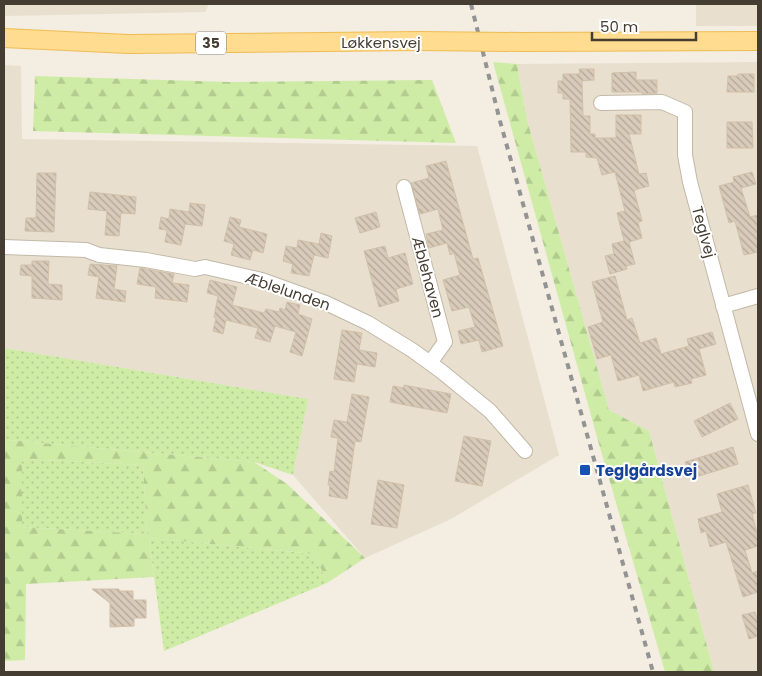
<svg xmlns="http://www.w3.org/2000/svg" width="762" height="676" font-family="Poppins,sans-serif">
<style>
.residential{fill:#e8dfcf}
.grass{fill:url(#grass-dots)}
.forest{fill:url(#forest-firs);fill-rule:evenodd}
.building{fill:url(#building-back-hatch);stroke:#d1c0a9}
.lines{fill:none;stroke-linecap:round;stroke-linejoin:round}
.minor-casing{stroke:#c2b8a7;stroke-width:16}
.major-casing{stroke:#efbc53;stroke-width:20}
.minor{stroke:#fff;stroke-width:14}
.major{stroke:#ffdc8f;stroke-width:18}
.rail{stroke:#939393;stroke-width:4;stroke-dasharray:6 6;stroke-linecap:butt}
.major-bridge-casing{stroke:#efbc53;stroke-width:20;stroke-linecap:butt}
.major-bridge{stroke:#ffdc8f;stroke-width:18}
.transit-dot{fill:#1a4fb4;stroke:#fff;stroke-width:2}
.labels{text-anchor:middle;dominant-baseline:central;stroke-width:4;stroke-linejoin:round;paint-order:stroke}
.shield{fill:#fff;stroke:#7d7770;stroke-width:1}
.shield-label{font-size:14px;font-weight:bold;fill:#453d32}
.street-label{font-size:15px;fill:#453d32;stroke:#fff}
.transit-label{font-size:15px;font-weight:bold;fill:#164399;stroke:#fff;text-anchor:start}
</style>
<defs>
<pattern id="grass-dots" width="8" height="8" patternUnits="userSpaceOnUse" patternTransform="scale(1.25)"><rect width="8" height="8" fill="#ceeca6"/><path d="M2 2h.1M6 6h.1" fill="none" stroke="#b2cb8f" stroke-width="1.8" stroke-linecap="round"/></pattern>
<pattern id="forest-firs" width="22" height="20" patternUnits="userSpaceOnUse" patternTransform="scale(1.25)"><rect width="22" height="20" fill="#ceeca6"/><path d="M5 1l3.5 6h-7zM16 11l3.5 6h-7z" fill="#b2cb8f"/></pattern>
<pattern id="building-back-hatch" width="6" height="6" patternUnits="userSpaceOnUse" patternTransform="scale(1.25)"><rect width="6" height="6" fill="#d9cbb9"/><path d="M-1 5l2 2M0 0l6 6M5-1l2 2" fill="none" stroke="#b2a697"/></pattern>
</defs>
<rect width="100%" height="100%" fill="#f3ede2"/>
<path class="residential" d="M4 4H209L205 12 4 16Z
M696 4H758V26H696Z
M758 62V672H714L649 431 609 410 527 120 517 64Z
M4 65 21 66 22 139 477 146 559 455 451 519 365 558 293 475 308 399 4 348Z"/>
<path class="grass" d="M4 348 308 399 293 475 254 462 9 440 4 444Z
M22 459 143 465 147 534 21 527Z
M149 538 315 554 327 583 164 651Z"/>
<path class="forest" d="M493 62 517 64 527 120 609 410 649 431 714 672H665L597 437Z
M35 76 228 82 432 80 456 143 33 131Z
M9 440 254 462 287 484 365 558 327 583 315 554 149 538 154 577 26 584 25 660 4 661V444ZM22 459 143 465 147 534 22 527Z"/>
<path class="building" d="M579 69H594V80L582 81 583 116H590V134H595V138H616V115H641V134H629L639 174 646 173 649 186 634 190 642 221 638 222 642 238 629 242 635 264 626 266 627 269 610 274 605 256 614 254 612 244 624 241 617 213 625 211 615 172 602 175 597 158 586 157V152H571L570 99H563V93H558V81H563V74H580Z
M636 72V80H657V93L642 94V92H612V73Z
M738 74H754V92H727L728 76H738Z
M727 122H752L753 148H727Z
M446 161 473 259 478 258 503 346 482 352 479 340 461 344 458 331 475 327 469 307 452 311 443 280 460 275 454 253 450 255 447 243 429 248 426 234 443 230 438 209 420 214 411 183 429 178 426 166Z
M752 172 756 184 741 188 750 217 758 215V252L744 255 735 221 729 223 719 186 734 182 733 177Z
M37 173H56L54 232 25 231 26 218H36Z
M90 192 136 197 135 214 121 213 119 236 105 235 107 211 88 209Z
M190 203 205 205 202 226 185 224 181 245 165 242 167 230 159 229 161 217 169 219 170 209 189 212Z
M376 212 380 227 360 233 355 218Z
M230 217 241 220 239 227 267 234 263 253 253 250 250 260 231 255 234 244 224 241Z
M321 233 332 236 328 258 314 255 309 276 291 273 293 264 283 261 286 246 297 248 298 240 319 244Z
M385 246 388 258 405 253 413 284 396 289 399 301 379 307 364 251Z
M32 261H49L48 284 62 285V300L32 298V276L20 275 21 265H32Z
M90 264 117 266 114 289 126 291 125 302 96 298 99 277 88 275Z
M140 268 174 274 172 283 189 285 187 302 155 298 156 287 137 284Z
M615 276 627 320 632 318 640 343 656 338 661 354 689 346 687 339 712 332 716 344 699 349 706 375 691 379 692 383 675 387 674 382 643 391 639 375 618 381 611 355 597 359 588 327 603 322 592 282Z
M210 280 237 287 232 305 264 313 266 309 279 312 280 308 285 310 287 302 300 305 298 314 312 319 302 356 290 352 296 332 275 326 270 342 255 338 258 328 226 320 223 334 213 331 216 318 214 317 218 296 207 293Z
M342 330 362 333 359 350 377 353 375 367 357 364 354 382 334 379Z
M404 385 451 394 447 413 390 402 393 386 404 388Z
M352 394 369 397 361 442 355 441 347 499 329 496 330 485H328L330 471 334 472 338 438 331 437 334 420 347 422Z
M730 403 738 419 702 437 694 421Z
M464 436 491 441 482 486 455 481Z
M733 447 738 464 696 477 694 472 689 474 685 462Z
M378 480 404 485 397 528 371 524Z
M748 485 756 513 752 514 758 537V546L745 550 752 573 758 571V592L743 597 726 542 710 547 706 531 701 533 698 519 722 512 717 494Z
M92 589H119V591H133V600H146V618H134V626L110 627V603Z
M755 612 758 622V636L749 639 742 615Z"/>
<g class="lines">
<defs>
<path id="minor" d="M601 103 662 102 685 112V155L690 182 758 434
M404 187 445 342 430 363
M4 247 86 250 99 255 146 260 195 269 205 267 262 280 326 303 368 323 412 350 441 371 490 411 525 451
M723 306 758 296"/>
<path id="major" d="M4 38 128 44 419 41
M522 42 758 41"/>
</defs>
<use href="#minor" class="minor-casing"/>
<use href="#major" class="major-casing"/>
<use href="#minor" class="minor"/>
<use href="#major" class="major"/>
<path class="rail" d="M471 4 500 121 653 672"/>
<defs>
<path id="major-bridge" d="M419 41 522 42"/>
</defs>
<use href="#major-bridge" class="major-bridge-casing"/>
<use href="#major-bridge" class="major-bridge"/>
</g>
<rect class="transit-dot" x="579" y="464" width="12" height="12" rx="2.5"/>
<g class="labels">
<rect class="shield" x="196" y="31.5" width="30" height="23" rx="4"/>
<g class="shield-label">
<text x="211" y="43">35</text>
</g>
<g class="street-label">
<text x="381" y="42">Løkkensvej</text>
<text transform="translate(704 232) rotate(75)">Teglvej</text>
<text transform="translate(428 277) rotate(75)">Æblehaven</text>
<text transform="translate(288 291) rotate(19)">Æblelunden</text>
</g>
<g class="transit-label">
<text x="596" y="470">Teglgårdsvej</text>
</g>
</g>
<rect width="762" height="676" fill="none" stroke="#453d32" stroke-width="10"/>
<path d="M592 32v8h104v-8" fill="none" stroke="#453d32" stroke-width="2.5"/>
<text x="600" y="32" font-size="15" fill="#453d32" stroke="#ffffff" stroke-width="4" paint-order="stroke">50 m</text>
</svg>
